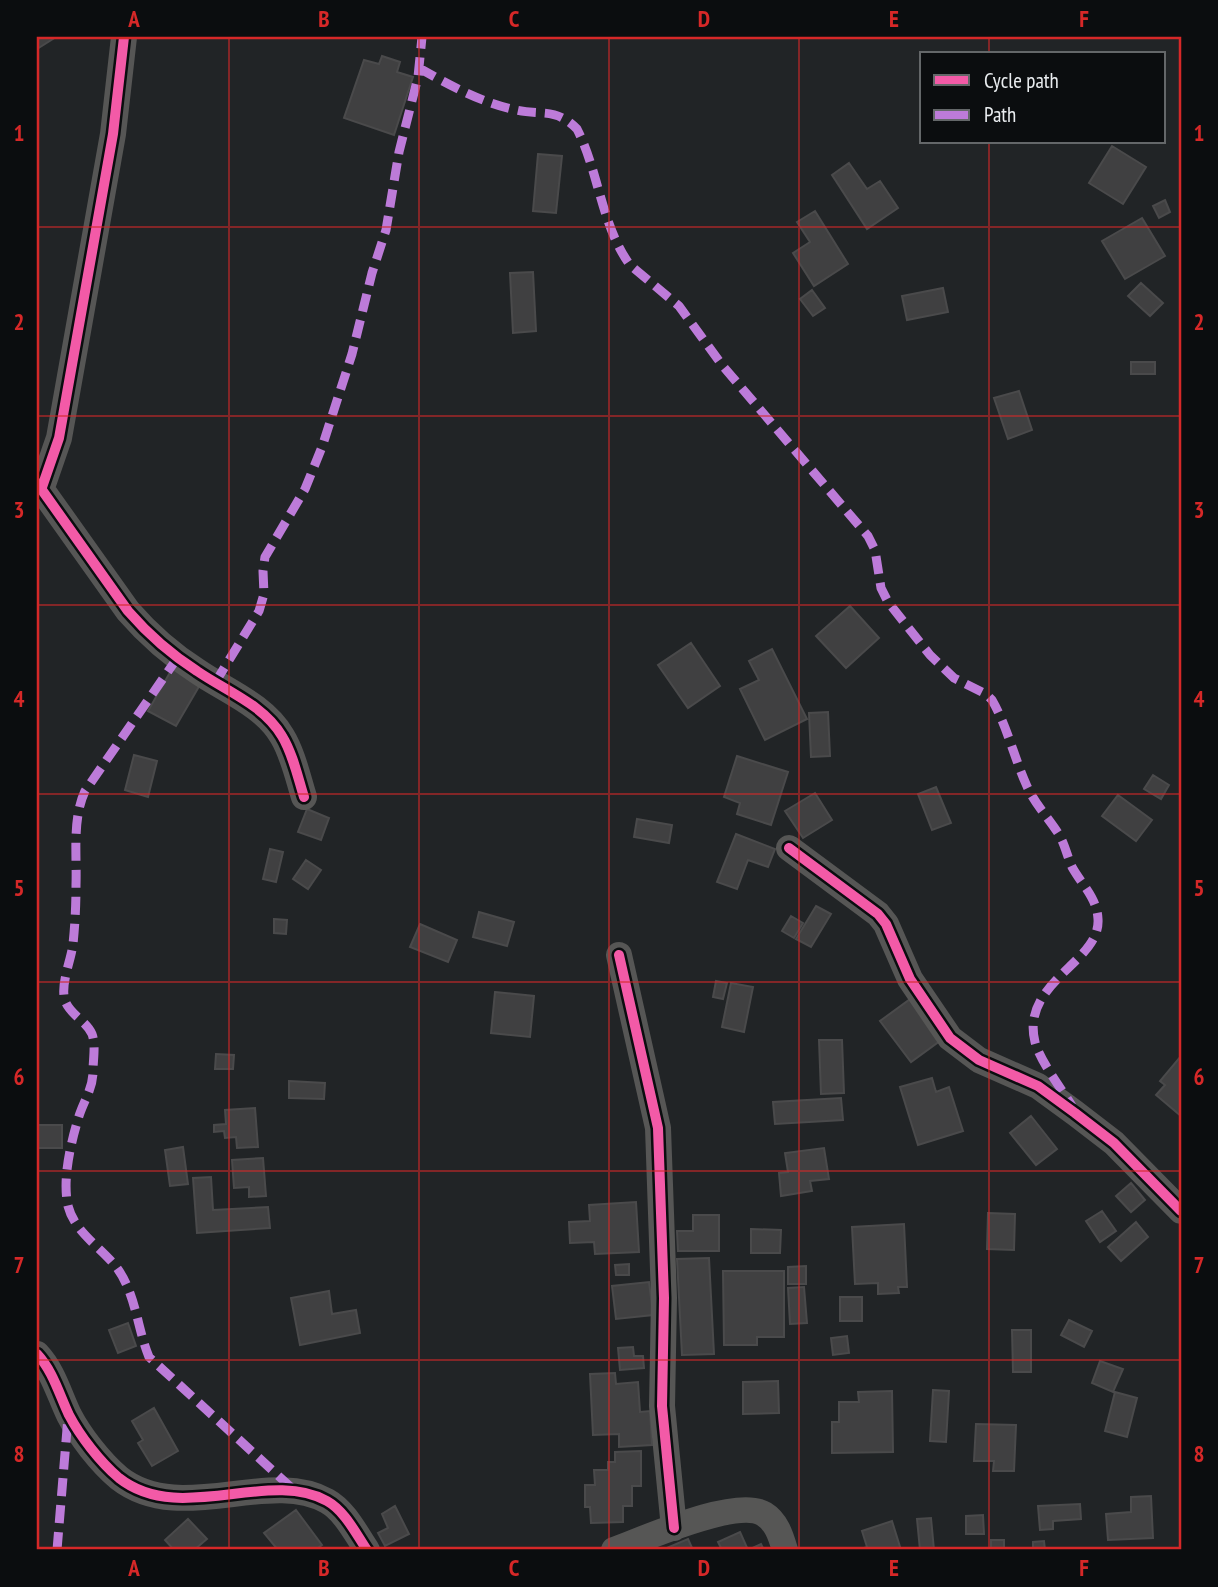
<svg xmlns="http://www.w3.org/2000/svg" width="1218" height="1587" font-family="'PT Sans Narrow',sans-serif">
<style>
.building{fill:#404041;stroke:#4a4a4b;stroke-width:2}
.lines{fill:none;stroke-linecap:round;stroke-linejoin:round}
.street{stroke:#565655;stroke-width:26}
.quiet{stroke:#bd7bd9;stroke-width:9;stroke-dasharray:18 9;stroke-linecap:butt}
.cycleway-casing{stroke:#0b0d0f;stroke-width:15}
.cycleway{stroke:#f35aa7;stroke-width:10}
.grid{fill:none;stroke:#d62828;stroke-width:2;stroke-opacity:0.55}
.neatline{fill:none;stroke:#d62828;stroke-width:2.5}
.grid-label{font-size:23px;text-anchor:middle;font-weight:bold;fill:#d62828}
</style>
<rect width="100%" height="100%" fill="#212426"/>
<path class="building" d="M37 37H56L37 49Z
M382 56 400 62 397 72 413 77 394 135 344 118 364 60 379 64Z
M1112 146 1146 167 1123 204 1089 183Z
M538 154 562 156 556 213 533 211Z
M849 163 867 189 880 181 898 208 867 229 832 175Z
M1165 200 1170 212 1159 218 1153 206Z
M815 211 848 264 814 286 793 253 810 242 797 222Z
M1142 218 1165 256 1125 279 1102 241Z
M533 272 536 331 513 333 510 273Z
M1141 283 1163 303 1150 316 1128 296Z
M943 288 948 312 907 320 902 296Z
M812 290 825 308 813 316 800 299Z
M1131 362H1155V374H1131Z
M1019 391 1032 430 1008 439 994 398Z
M850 606 879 638 846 668 816 636Z
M691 643 720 686 688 708 658 665Z
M772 649 807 719 765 740 740 689 759 680 749 661Z
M173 667 201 683 176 726 148 711Z
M828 712 830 756 811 757 809 713Z
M134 755 157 761 148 797 125 790Z
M737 756 788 772 771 825 737 814 740 803 724 797Z
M1153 775 1169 785 1161 799 1144 789Z
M936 787 951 823 932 830 918 794Z
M815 793 832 820 803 838 785 811Z
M1118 795 1152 820 1136 841 1102 816Z
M307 809 329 818 321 840 298 832Z
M637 819 672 825 669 843 634 837Z
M736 834 775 849 768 867 748 860 737 889 717 882Z
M270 849 283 852 276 882 263 879Z
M306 860 321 870 308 889 293 879Z
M816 906 831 914 811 947 796 939Z
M479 912 514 922 507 946 473 937Z
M791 916 803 923 794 938 782 931Z
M274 919 287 920 286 934 274 933Z
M420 924 457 940 448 962 410 947Z
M716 981 727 983 723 999 713 997Z
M731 983 753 987 744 1032 722 1027Z
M495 992 534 996 530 1037 491 1033Z
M913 997 944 1038 911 1062 880 1021Z
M819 1040H842L844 1093 821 1094Z
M216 1054 234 1055 233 1069H215Z
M1181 1056V1116L1156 1095 1165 1085 1160 1081Z
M932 1078 936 1092 949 1087 963 1131 918 1145 900 1087Z
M289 1081 325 1083 324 1099 289 1098Z
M841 1098 843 1120 775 1124 773 1102Z
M255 1108 258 1147 237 1148 236 1137 225 1138 224 1131 214 1132V1125L226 1124 225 1110Z
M1031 1116 1057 1149 1036 1165 1010 1133Z
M37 1125H62V1148H37Z
M183 1147 188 1184 170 1186 165 1150Z
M824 1148 829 1179 810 1181 812 1191 781 1196 779 1173 788 1172 785 1153Z
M263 1158 266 1196 249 1197V1187L234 1188 232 1160Z
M211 1177 213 1210 268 1207 270 1228 197 1233 193 1178Z
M1131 1183 1145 1200 1131 1212 1116 1196Z
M636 1202 639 1252 595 1254 594 1242 570 1243 569 1222 590 1221 589 1205Z
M1102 1211 1116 1231 1100 1242 1086 1221Z
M988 1213 1015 1214 1014 1250 987 1249Z
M693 1215H719V1251H678L677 1231H693Z
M1136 1222 1148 1237 1121 1261 1108 1247Z
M904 1224 907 1287H898L899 1293 878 1294V1283L855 1284 852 1227Z
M751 1229 781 1230 780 1253H751Z
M709 1258 714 1354 682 1355 677 1259Z
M629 1264V1275H616L615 1265Z
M806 1266V1284H788V1267Z
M723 1271H784V1337H757V1345H724Z
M649 1282 653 1315 616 1319 612 1286Z
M804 1287 807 1323 790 1324 788 1288Z
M329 1291 332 1314 356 1310 360 1333 300 1345 291 1298Z
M840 1297H862V1321H840Z
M1069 1320 1092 1331 1084 1347 1061 1335Z
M128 1323 136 1346 118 1353 109 1330Z
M1012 1330H1031V1372H1013Z
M847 1336 849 1353 833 1355 831 1338Z
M633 1347 634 1356H643L644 1368 620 1370 618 1348Z
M1100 1361 1123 1369 1113 1392 1092 1383Z
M615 1373 616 1384 638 1382 640 1412 650 1411 652 1445 619 1447V1434L593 1435 590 1374Z
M778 1381 779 1413 743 1414V1382Z
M933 1390 949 1391 946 1442 930 1441Z
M892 1391 893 1452 832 1453V1422H839V1402H859L858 1392Z
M1115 1392 1137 1398 1127 1437 1105 1431Z
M154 1408 178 1451 152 1466 138 1443 143 1440 132 1421Z
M976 1424 1016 1425 1014 1471H993L994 1461H974Z
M641 1451V1486H632V1506H623V1522L591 1523 590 1507H585V1485H595L594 1470H608V1462H615V1452Z
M1151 1496 1153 1538 1108 1540 1106 1514 1131 1512V1497Z
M1080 1504 1081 1519 1053 1521V1529L1040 1530 1038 1506Z
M395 1506 409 1534 385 1546 378 1533 388 1528 382 1514Z
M296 1510 322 1545 315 1550H278L264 1533Z
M983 1515 984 1534H966V1516Z
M931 1518 934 1550H920L917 1519Z
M188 1519 207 1539 194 1550H174L165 1540Z
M892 1521 901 1550H858L867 1547 862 1531Z
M740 1532 748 1550 761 1544 764 1550H722L718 1542Z
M688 1539 693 1550H662Z
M991 1540H1004V1550H991Z
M1044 1541 1045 1550H1033V1542Z"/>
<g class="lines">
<path class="street" d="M37 483 128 611C148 634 172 655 197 671 226 691 264 705 282 736 293 754 298 778 304 797
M41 490 59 438 113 134 124 37
M789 848 878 914 886 924 910 979 950 1038 979 1060 1038 1086 1075 1113 1114 1143 1181 1211
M619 955 658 1128 664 1298 662 1406 674 1528
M37 1354C53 1371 59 1394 69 1415 80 1436 100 1462 119 1478 180 1526 268 1468 327 1501 345 1511 356 1534 367 1550
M614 1550C644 1539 737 1497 764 1514 777 1522 781 1537 785 1550"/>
<path class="quiet" d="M419 68C449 85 482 103 516 110 542 116 555 107 577 129 599 172 601 225 630 265L679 306 722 365 868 536 875 550 881 588 888 602 930 655 954 678 986 694 992 700C1007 726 1014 757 1026 784 1034 803 1047 816 1058 833 1065 844 1067 856 1072 867 1082 885 1097 898 1098 919 1101 962 1020 982 1035 1042 1040 1061 1061 1088 1072 1106
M178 657 85 791C72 819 77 855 76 885 76 905 75 925 73 944 71 960 62 980 64 996 66 1013 86 1020 92 1034 96 1045 93 1060 93 1071 93 1089 84 1100 79 1116 71 1142 62 1179 68 1206 75 1233 101 1247 117 1268 136 1294 137 1328 149 1357L296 1492
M215 683 259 611 264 594 263 571 265 557 305 489 322 447 352 354 372 273 386 230 399 152 418 77 422 37
M57 1550 68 1417"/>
<defs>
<path id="cycleway" d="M37 483 128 611C148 634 172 655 197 671 226 691 264 705 282 736 293 754 298 778 304 797
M41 490 59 438 113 134 124 37
M789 848 878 914 886 924 910 979 950 1038 979 1060 1038 1086 1075 1113 1114 1143 1181 1211
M619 955 658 1128 664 1298 662 1406 674 1528
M37 1354C53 1371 59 1394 69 1415 80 1436 100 1462 119 1478 180 1526 268 1468 327 1501 345 1511 356 1534 367 1550"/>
</defs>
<use href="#cycleway" class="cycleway-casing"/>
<use href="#cycleway" class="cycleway"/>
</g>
<path class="grid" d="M229 37V1550M419 37V1550M609 37V1550M799 37V1550M989 37V54M989 142V1550M37 227H1181M37 416H1181M37 605H1181M37 794H1181M37 982H1181M37 1171H1181M37 1360H1181"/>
<rect width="1218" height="1587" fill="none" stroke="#0b0d0f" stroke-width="77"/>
<rect x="920" y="52" width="245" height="91" fill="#0b0d0f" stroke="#646769" stroke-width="2"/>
<rect x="934" y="75" width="35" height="10" fill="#f35aa7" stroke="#646769" stroke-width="2"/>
<text x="984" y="88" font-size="21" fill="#eaedf0">Cycle path</text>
<rect x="934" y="110" width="35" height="10" fill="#bd7bd9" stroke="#646769" stroke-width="2"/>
<text x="984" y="122" font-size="21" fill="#eaedf0">Path</text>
<rect x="38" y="38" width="1142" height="1510" class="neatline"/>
<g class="grid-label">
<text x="134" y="27">A</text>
<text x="324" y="27">B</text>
<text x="514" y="27">C</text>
<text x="704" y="27">D</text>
<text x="894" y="27">E</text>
<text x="1084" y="27">F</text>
<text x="19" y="141">1</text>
<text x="1199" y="141">1</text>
<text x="19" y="330">2</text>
<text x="1199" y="330">2</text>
<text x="19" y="518">3</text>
<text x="1199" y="518">3</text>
<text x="19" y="707">4</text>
<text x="1199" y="707">4</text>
<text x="19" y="896">5</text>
<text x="1199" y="896">5</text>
<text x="19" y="1085">6</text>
<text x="1199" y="1085">6</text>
<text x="19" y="1273">7</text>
<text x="1199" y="1273">7</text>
<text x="19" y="1462">8</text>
<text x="1199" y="1462">8</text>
<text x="134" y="1576">A</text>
<text x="324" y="1576">B</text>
<text x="514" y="1576">C</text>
<text x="704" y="1576">D</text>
<text x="894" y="1576">E</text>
<text x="1084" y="1576">F</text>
</g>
</svg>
